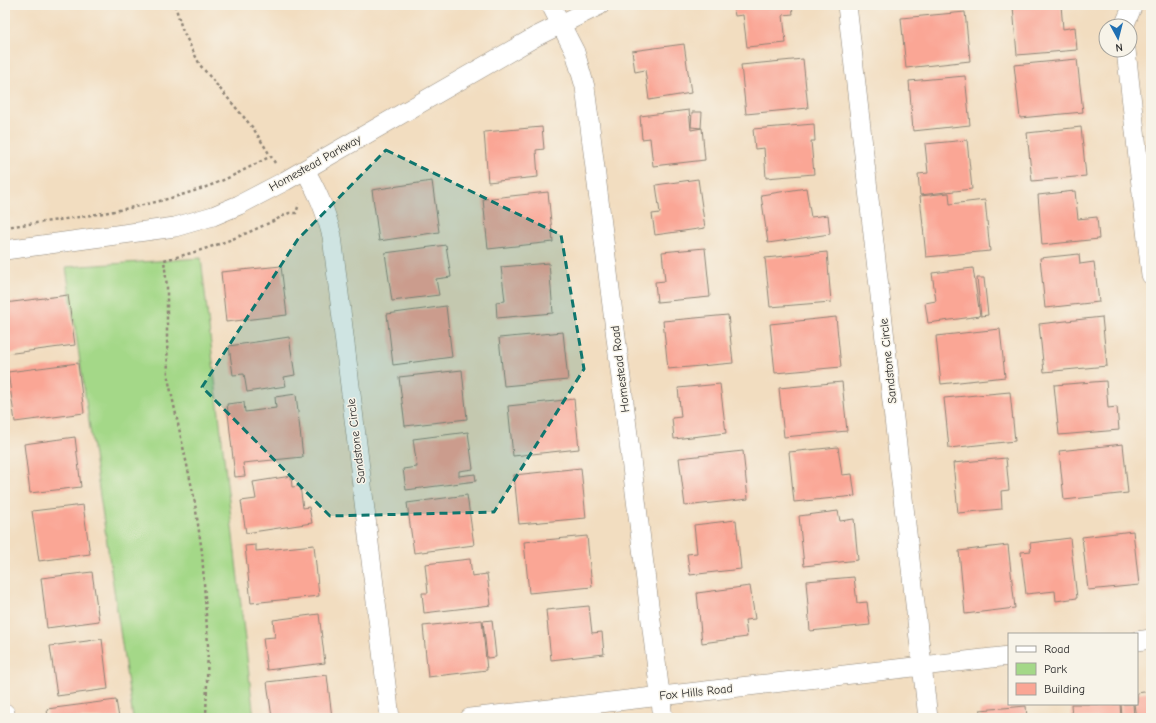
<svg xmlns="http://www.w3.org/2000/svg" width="1156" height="723" font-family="'Comic Neue',sans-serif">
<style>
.green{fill:#a4d888;stroke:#68825a}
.building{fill:#faa695}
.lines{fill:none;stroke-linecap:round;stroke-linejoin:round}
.minor-casing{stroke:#8e8476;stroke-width:20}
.path{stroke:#8e8476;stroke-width:2.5;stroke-dasharray:3 3;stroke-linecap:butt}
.minor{stroke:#fff;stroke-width:19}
.marked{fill:#0f766e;fill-opacity:0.2;stroke:#0f766e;stroke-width:3;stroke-dasharray:8 5;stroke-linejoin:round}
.labels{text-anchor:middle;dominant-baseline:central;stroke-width:3;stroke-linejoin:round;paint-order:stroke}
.street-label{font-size:12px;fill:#2b2b2b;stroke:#f7f3e8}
</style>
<rect width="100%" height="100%" fill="#f7f3e8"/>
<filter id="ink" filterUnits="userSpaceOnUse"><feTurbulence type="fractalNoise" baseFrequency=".025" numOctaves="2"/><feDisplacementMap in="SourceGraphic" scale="8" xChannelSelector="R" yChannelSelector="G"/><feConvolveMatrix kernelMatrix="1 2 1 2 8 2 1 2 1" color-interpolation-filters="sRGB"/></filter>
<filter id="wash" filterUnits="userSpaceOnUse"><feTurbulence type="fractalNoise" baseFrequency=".012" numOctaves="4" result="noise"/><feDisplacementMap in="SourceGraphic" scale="16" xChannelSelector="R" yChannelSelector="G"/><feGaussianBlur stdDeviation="0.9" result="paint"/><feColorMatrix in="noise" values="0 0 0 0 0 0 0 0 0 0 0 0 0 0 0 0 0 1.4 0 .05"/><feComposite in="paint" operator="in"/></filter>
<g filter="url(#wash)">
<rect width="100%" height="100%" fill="#f2ddc0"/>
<path class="green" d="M201 258 254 718H133L66 267Z"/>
<g id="blocks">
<path class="building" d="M733 5H792L793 14 783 15 786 43 747 47 743 15 735 16Z
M1020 5H1061L1063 29 1075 27 1077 50 1017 55 1013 6Z
M965 12 970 61 906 68 901 18Z
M684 44 691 93 649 100 645 70 635 72 632 51Z
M803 59 808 108 746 114 741 65Z
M1077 59 1083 112 1020 118 1014 65Z
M965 76 970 125 913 131 909 81Z
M689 110 691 130 702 128 705 160 653 166 650 138 642 139 640 116Z
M692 112H702L701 128 691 127Z
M814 124 815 141H811L814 174 766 178 764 148 755 149 753 129Z
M542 127 544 149 536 150 538 177 488 182 484 132Z
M1081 127 1086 176 1032 181 1027 133Z
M967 140 972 189 920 195 918 174 928 173 925 144Z
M698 179 705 228 655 235 652 214 660 213 656 185Z
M432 181 439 232 379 241 372 190Z
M806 188 811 217 828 215 830 234 768 243 761 195Z
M1075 191 1078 219 1097 217 1099 239 1042 245 1038 195Z
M548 192 553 242 488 249 483 199Z
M949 193 950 204 985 200 990 251 926 257 920 196Z
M446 245 451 277 436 279 439 295 392 301 385 253Z
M705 248 710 297 657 302 655 282 665 281 662 252Z
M827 252 831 302 770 307 765 258Z
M1079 254 1080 264 1094 262 1099 302 1045 308 1040 258Z
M549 263 553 313 497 318 496 302 505 301 501 267Z
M281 266 287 315 226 322 221 272Z
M973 268 980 316 928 323 925 303 936 301 932 273Z
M977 278H984L988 315 981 316Z
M68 295 75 345 6 354 5 303Z
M446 306 452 357 393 365 387 314Z
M728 315 733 363 668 369 663 321Z
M836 317 841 367 775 373 770 324Z
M1102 317 1107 366 1044 372 1039 324Z
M1000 329 1005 377 941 384 936 336Z
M563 332 568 380 504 386 499 338Z
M289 337 295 375 284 377 286 386 247 392 244 374 233 375 229 346Z
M78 363 84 413 15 422 8 372Z
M462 370 467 419 405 426 399 377Z
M1106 381 1108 408 1117 407 1119 430 1059 435 1054 385Z
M842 382 847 431 784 437 779 388Z
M720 384 726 433 674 439 672 418 681 417 678 388Z
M1010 392 1015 441 949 448 944 398Z
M296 394 303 457 243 463 245 476 235 477 227 404 244 402 245 412 276 408 275 397Z
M574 399 579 449 513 456 508 406Z
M468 432 473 469 459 471V476L475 474 476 481 406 490 403 469 417 467 413 439Z
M75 437 81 487 30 493 24 444Z
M1123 444 1128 493 1064 500 1059 451Z
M838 447 842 475 852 474 855 496 794 502 789 452Z
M743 451 748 499 685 506 679 458Z
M1006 458 1009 490 1001 491 1002 509 958 513 953 463Z
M581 468 586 518 519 524 514 475Z
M291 476 292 487 300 486 303 508 309 507 312 523 246 533 241 501 256 499 253 482Z
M467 495 474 545 414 553 407 503Z
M83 505 90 554 39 561 32 511Z
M838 511 840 521 854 519 858 560 804 566 799 516Z
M736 520 741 569 690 575 687 554 697 553 694 525Z
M1133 531 1139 585 1088 590 1082 537Z
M587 536 592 587 529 593 524 542Z
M1070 538 1077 598 1056 601 1055 591 1026 594 1021 552 1031 551 1030 543Z
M256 545V551L314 545 319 596 251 603 245 546Z
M1008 545 1015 608 965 614 959 551Z
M470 559 472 576 487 574 491 605 424 613 422 593H428L425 564Z
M92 572 99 621 47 628 41 578Z
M854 577 857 603 867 602 870 625 810 631 806 581Z
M750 586 755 619 745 620 747 637 702 643 697 593Z
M589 606 592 633 602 632 604 654 551 660 546 610Z
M319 614 325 663 267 670 263 638 275 637 273 620Z
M482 620 487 670 428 677 423 626Z
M492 620 496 657 487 658 483 621Z
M102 639 108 689 57 696 50 646Z
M327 675 332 718H272L267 682Z
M1151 691V718H1136L1134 704H1137V693Z
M116 700 119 718H48L47 709Z
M1071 704H1120L1121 718H1072Z
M1121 704H1133L1134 718H1122Z
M1026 706 1027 718H981L980 710Z"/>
</g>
</g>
<g filter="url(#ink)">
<use href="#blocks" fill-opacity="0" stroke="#8e8476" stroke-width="1"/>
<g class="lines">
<defs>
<path id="minor" d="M551 5 575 52 585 87 663 718
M847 5 928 718
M1124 26 1133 5
M1126 50 1151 275
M305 170C318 193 325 209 332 236L390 718
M5 250 175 227 213 216 239 205 285 181 535 37 600 5
M1137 641 1151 639
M5 713 6 718
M470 718 1009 656"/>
</defs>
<use href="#minor" class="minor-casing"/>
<path class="path" d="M175 5 182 29 200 65 253 128 275 163
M5 227C68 219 133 211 194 191 221 183 246 169 271 156
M206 718 208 645 202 552 194 497 168 378 167 337V287L164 260C208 250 249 234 289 213H296L299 204"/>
<use href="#minor" class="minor"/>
</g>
</g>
<path class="marked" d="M386 150 561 235 584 369 494 512 330 516 202 387 298 239Z"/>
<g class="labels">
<g class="street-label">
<text transform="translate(315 163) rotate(-29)">Homestead Parkway</text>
<text transform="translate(888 361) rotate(-96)">Sandstone Circle</text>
<text transform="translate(620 369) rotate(-97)">Homestead Road</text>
<text transform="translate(356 441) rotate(-97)">Sandstone Circle</text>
<text transform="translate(696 692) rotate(-6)">Fox Hills Road</text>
</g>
</g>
<rect width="1156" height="723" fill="none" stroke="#f7f3e8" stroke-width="20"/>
<rect x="1008" y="633" width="130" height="72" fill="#f7f3e8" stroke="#a5a39c"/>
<rect x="1016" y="646" width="20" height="6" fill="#ffffff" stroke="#a5a39c"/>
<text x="1044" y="653" font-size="12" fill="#2b2b2b">Road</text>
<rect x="1016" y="663" width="20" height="12" fill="#a4d888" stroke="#a5a39c"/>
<text x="1044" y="673" font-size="12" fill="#2b2b2b">Park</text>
<rect x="1016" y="683" width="20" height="12" fill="#faa695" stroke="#a5a39c"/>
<text x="1044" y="693" font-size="12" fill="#2b2b2b">Building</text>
<g transform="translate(1118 38) rotate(173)"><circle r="19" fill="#f7f3e8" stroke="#a5a39c"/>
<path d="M0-3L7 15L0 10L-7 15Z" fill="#1f6fb2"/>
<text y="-6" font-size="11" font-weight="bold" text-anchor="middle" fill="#2b2b2b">N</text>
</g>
</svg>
